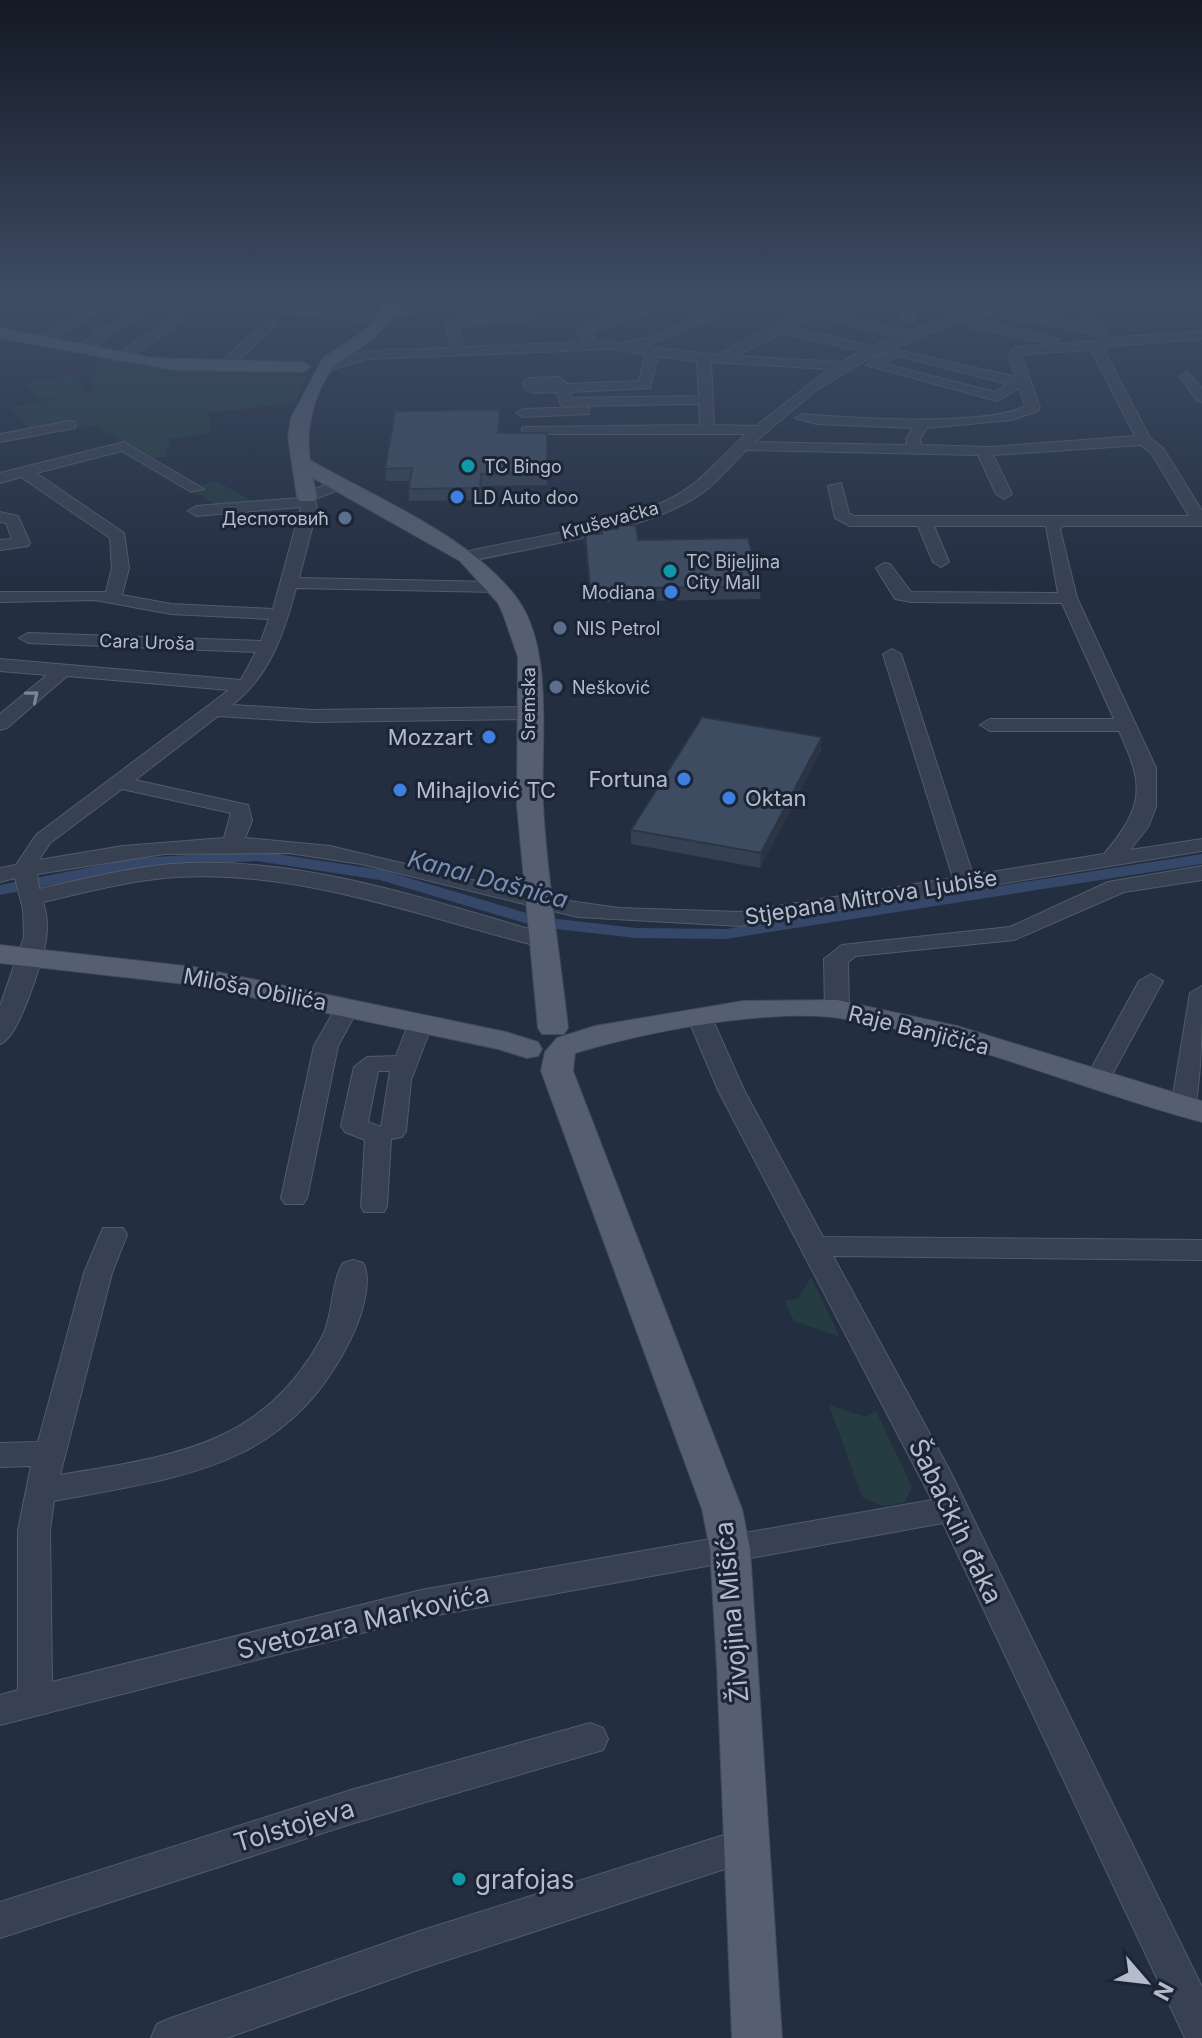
<svg xmlns="http://www.w3.org/2000/svg" width="1202" height="2038" font-family="Inter,sans-serif">
<style>
.green{fill:#253d42}
.lines{fill:none;stroke-linecap:round;stroke-linejoin:round}
.canal{fill:#354869;fill-rule:evenodd}
.minor-casing{stroke:#525c6b;stroke-width:2}
.major-casing{stroke:#414a5a;stroke-width:2}
.minor{fill:#374151;fill-rule:evenodd}
.major{fill:#555f71;fill-rule:evenodd}
.wall{fill:#354153}
.shaded-wall{fill:#2b3544}
.building{fill:#3e4c61;stroke:#2b3544;stroke-width:2}
.oneway{stroke:#7c8594}
.culture-dot{fill:#0f9aa8;stroke:#1c2536;stroke-width:3}
.shop-dot{fill:#3f7fe0;stroke:#1c2536;stroke-width:3}
.service-dot{fill:#5c6f8a;stroke:#1c2536;stroke-width:3}
.labels{text-anchor:middle;dominant-baseline:central;stroke-width:6;stroke-linejoin:round;paint-order:stroke}
.far-poi-label{font-size:18px;fill:#b4bccb;stroke:#1c2536;text-anchor:start}
.far-street-label{font-size:18px;fill:#b4bccb;stroke:#1c2536}
.poi-label{font-size:22px;fill:#b4bccb;stroke:#1c2536;text-anchor:end}
.street-label{font-size:22px;fill:#b4bccb;stroke:#1c2536}
.water-label{font-size:24px;font-style:italic;fill:#798fb5;stroke:#1c2536}
.near-street-label{font-size:26px;fill:#b4bccb;stroke:#1c2536}
.near-poi-label{font-size:26px;fill:#b4bccb;stroke:#1c2536;text-anchor:start}
</style>
<rect width="100%" height="100%" fill="#232e41"/>
<path class="green" d="M97 358 186 371 294 372 307 377 295 403 208 413 211 433 170 439 166 457 154 458 96 426 77 428 74 423 29 430 12 407 92 392Z
M77 375 87 393 36 400 26 382Z
M216 481 257 504 218 507 195 492 204 490 199 486Z
M811 1277 840 1337 794 1321 785 1301 798 1299Z
M829 1405 866 1417 876 1411 912 1487 904 1503 882 1506 862 1497Z"/>
<g class="lines">
<path class="canal" d="M257 851 382 870 540 917 636 928 726 929 1202 854V864L726 939 636 938 538 927 380 880 257 861 137 868 0 895V885L137 858Z"/>
<defs>
<path id="minor" d="M100 300H114L52 342H42V336Z
M148 300 158 303 88 351H78V345Z
M239 300 385 315 391 319 385 323 217 305 211 301Z
M465 300H505L499 304 389 315 383 311 389 307Z
M668 300H686L591 332 597 342 622 343 648 338 711 310 716 311V317L644 346 716 355 801 313 756 304 736 306 734 303 739 300H772L906 331 1002 302 1037 300 949 325 866 360 815 391 755 442 907 445 906 439 913 428 817 424 795 418 802 414C849 418 987 427 1025 406L1019 388 997 401 866 365 892 349 1016 377 1008 356 1016 347 1098 341 1093 333 1002 317V311L1007 310 1088 324 1072 300H1084L1109 338 1202 331V339L1109 346 1104 350 1150 438 1163 448 1202 511V526H1063L1060 529 1077 598 1156 768V807L1148 827 1130 850 1202 839V851L741 926 578 917 361 864 289 853 164 854 37 874 39 889C83 879 127 868 172 864 300 855 428 900 550 935L553 940 542 947C421 917 303 870 176 877 131 880 87 892 43 902 47 914 48 926 46 939 43 960 18 1040 0 1044V1006L24 937 23 909 15 878 0 882V868L16 865 36 835 229 690 67 676 7 728 0 730V714L47 675 0 671V659L241 680 256 652 28 643 19 638 28 633 261 641 269 619 171 614 95 600 0 602V592H106L112 568 110 538 21 477 0 483V473L124 442 204 489 191 492 122 451 36 473 124 533 129 568 122 595 171 604 273 609 301 507 196 516 188 511 196 506 299 498 301 494 336 481 344 486 341 489 315 499 317 509 299 578 496 582 505 587 496 592 296 588C284 633 270 676 232 705L313 710 528 707 538 713 528 719 313 722 218 716 135 780 248 805 252 821 245 838 330 846 547 898 619 908 741 912 953 878 883 654 892 649 901 654 973 875 1104 854C1144 806 1145 787 1119 731H990L980 725 990 719H1114L1062 603 911 602 895 599 876 568 884 563 890 564 911 592 1058 593 1046 526H934L949 562 941 567 933 562 918 526H850L835 518 828 486 841 483 849 513 854 516H1189L1152 454 1141 445 993 455 1012 494 1004 499 996 494 978 455 746 450C732 464 718 481 702 493 646 533 534 546 467 562L459 557 461 553C525 537 641 525 692 485 711 470 728 451 746 434H522V428L527 427 700 425 699 404 566 406 561 405 556 392 532 393 525 389 523 382 530 378 559 377 567 384 639 381 645 354 612 349 367 359 327 371 320 367 366 351 451 348 445 325 455 318 530 312 536 316 530 320 458 326 464 347 584 342 577 332 581 326ZM815 316 895 336 873 346 792 328ZM781 333 862 351 842 362 735 356ZM1091 350 1135 436 991 447 921 445 920 439 927 428 1011 420 1038 411 1040 408 1022 357 1025 354ZM658 356 697 362 699 396 572 398 570 392 650 388ZM899 356 1007 384 995 392 885 364ZM711 362 829 369 756 426 714 425ZM122 789 231 813 224 838 123 846 39 860 50 843Z
M901 300H913V324L902 321Z
M175 316 186 319 125 361H115V355Z
M267 320 278 323 227 371H217V365Z
M975 320 1051 336 1058 340 1051 344 970 327 969 324Z
M1187 372 1202 388V402L1197 401 1180 376Z
M584 407 589 408V414L523 417 516 413 523 409Z
M70 421 75 422V428L0 442V434Z
M0 512 18 516 30 543 28 546 0 550V540L12 539 6 523 0 522Z
M1202 866V880L1124 892 1014 940 856 956 848 962 849 1009 837 1016 825 1009 824 959 842 945 1010 927 1108 882Z
M1151 974 1163 981 1109 1080 1097 1088 1088 1086 1085 1080 1139 981Z
M1202 986C1202 1018 1202 1087 1193 1113H1175L1171 1107 1190 993Z
M347 1000 359 1007 338 1046 307 1198 303 1204H285L281 1198 314 1046 339 1002Z
M699 1009 711 1016 744 1090 823 1237 1202 1240V1260L833 1256 950 1471 1202 1987V2038H1185L943 1523 421 1618 0 1725V1695L18 1690V1530L31 1466 0 1467V1443L38 1442 84 1273 103 1228H123L127 1235 112 1273 60 1475C169 1456 261 1448 321 1339 334 1315 330 1285 343 1263L353 1260 363 1263C373 1280 361 1317 353 1334 289 1469 185 1476 54 1501L50 1530 52 1682 421 1590 932 1500 718 1090 687 1016Z
M420 1018 432 1025 411 1080 406 1131 402 1137 391 1139 387 1206 384 1212H364L361 1206 365 1140 345 1132 341 1126 354 1067 367 1057 396 1056 408 1025ZM378 1071H390L381 1127 368 1122Z
M590 1723 603 1728 608 1739 603 1750 351 1824 0 1938V1902L351 1790Z
M746 1828 759 1833 765 1845 759 1857 746 1862 420 1969 227 2038H151L157 2024 171 2018 420 1931Z"/>
<path id="major" d="M386 300H402C390 325 375 338 352 354 347 357 336 363 333 367 314 394 305 428 310 460 378 499 468 535 516 597 555 648 540 743 543 805 547 879 560 954 568 1028L564 1034H542L538 1028 517 806 518 657 503 614 498 603 460 561 313 478 317 497 314 501H300L297 497 288 437 291 418 323 358 364 331 378 317Z
M0 328 153 358 303 362 311 367 303 372 174 370 0 338Z
M0 945 194 967 506 1032 538 1042 542 1049 538 1056 527 1058 498 1049 194 985 0 963Z
M837 1000 957 1026 1202 1101V1122C1081 1090 964 1037 839 1018 767 1008 645 1032 575 1053L573 1071 742 1509 750 1549 782 2038H732L717 1667 710 1549 702 1509 541 1071 545 1052 557 1038 595 1026 743 1001Z"/>
</defs>
<use href="#minor" class="minor-casing"/>
<use href="#major" class="major-casing"/>
<use href="#minor" class="minor"/>
<use href="#major" class="major"/>
</g>
<path class="wall" d="M779 300H814L805 305Z
M500 410 499 433H547V485L481 486 480 500 409 501V489L410 481H386L385 469Z
M585 534 638 540 761 586 760 599 590 602Z
M821 751 760 868 631 844V830Z"/>
<path class="shaded-wall" d="M806 300H814L805 305Z
M822 737 821 751 760 868 761 853Z"/>
<path class="building" d="M500 410 498 433H547V473L481 474 480 488 409 489 412 468 385 469 395 411Z
M636 525 638 540 748 538 761 586 590 589 585 534H602V529H618L617 526Z
M702 717 822 737 761 853 631 830Z"/>
<defs><path id="oneway-chevron" d="M-2-3.5L2.5 0L-2 3.5" fill="none" stroke-width="1.6" stroke-linecap="round" stroke-linejoin="round" transform="scale(2)"/></defs>
<use class="oneway" href="#oneway-chevron" transform="translate(33 696) rotate(-40)"/>
<linearGradient id="sky" x2="0" y2="1"><stop stop-color="#131924"/><stop offset="0.51" stop-color="#3f4c65"/><stop offset="1" stop-color="#3f4c65" stop-opacity="0"/></linearGradient>
<rect width="1202" height="585" fill="url(#sky)"/>
<g class="culture-dot">
<circle cx="468" cy="466" r="8"/>
<circle cx="670" cy="571" r="8"/>
<circle cx="459" cy="1879" r="8"/>
</g>
<g class="shop-dot">
<circle cx="457" cy="497" r="8"/>
<circle cx="671" cy="592" r="8"/>
<circle cx="489" cy="737" r="8"/>
<circle cx="684" cy="779" r="8"/>
<circle cx="400" cy="790" r="8"/>
<circle cx="729" cy="798" r="8"/>
</g>
<g class="service-dot">
<circle cx="345" cy="518" r="8"/>
<circle cx="560" cy="628" r="8"/>
<circle cx="556" cy="687" r="8"/>
</g>
<g class="labels">
<g class="far-poi-label">
<text x="484" y="466">TC Bingo</text>
<text x="473" y="497">LD Auto doo</text>
<text x="329" y="518" text-anchor="end">Деспотовић</text>
<text x="686" y="561">TC Bijeljina<tspan x="686" dy="21">City Mall</tspan></text>
<text x="655" y="592" text-anchor="end">Modiana</text>
<text x="576" y="628">NIS Petrol</text>
<text x="572" y="687">Nešković</text>
</g>
<g class="far-street-label">
<text transform="translate(610 520) rotate(-15)">Kruševačka</text>
<text transform="translate(147 642) rotate(2)">Cara Uroša</text>
<text transform="translate(528 704) rotate(-90)">Sremska</text>
</g>
<g class="poi-label">
<text x="473" y="737">Mozzart</text>
<text x="668" y="779">Fortuna</text>
<text x="416" y="790" text-anchor="start">Mihajlović TC</text>
<text x="745" y="798" text-anchor="start">Oktan</text>
</g>
<g class="street-label">
<text transform="translate(871 897) rotate(-9)">Stjepana Mitrova Ljubiše</text>
<text transform="translate(255 989) rotate(11)">Miloša Obilića</text>
<text transform="translate(919 1030) rotate(14)">Raje Banjičića</text>
</g>
<g class="water-label">
<text transform="translate(488 879) rotate(15)">Kanal Dašnica</text>
</g>
<g class="near-street-label">
<text transform="translate(956 1521) rotate(64)">Šabačkih đaka</text>
<text transform="translate(731 1612) rotate(-95)">Živojina Mišića</text>
<text transform="translate(363 1621) rotate(-13)">Svetozara Markovića</text>
<text transform="translate(294 1825) rotate(-17)">Tolstojeva</text>
</g>
<g class="near-poi-label">
<text x="475" y="1879">grafojas</text>
</g>
</g>
<g transform="translate(1146 1982) rotate(118)" stroke="#1c2536" stroke-width="6" paint-order="stroke">
<path d="M0-6L14 30L0 20L-14 30Z" fill="#b4bccb"/>
<text y="-12" font-size="22" font-weight="bold" text-anchor="middle" fill="#b4bccb">N</text>
</g>
</svg>
